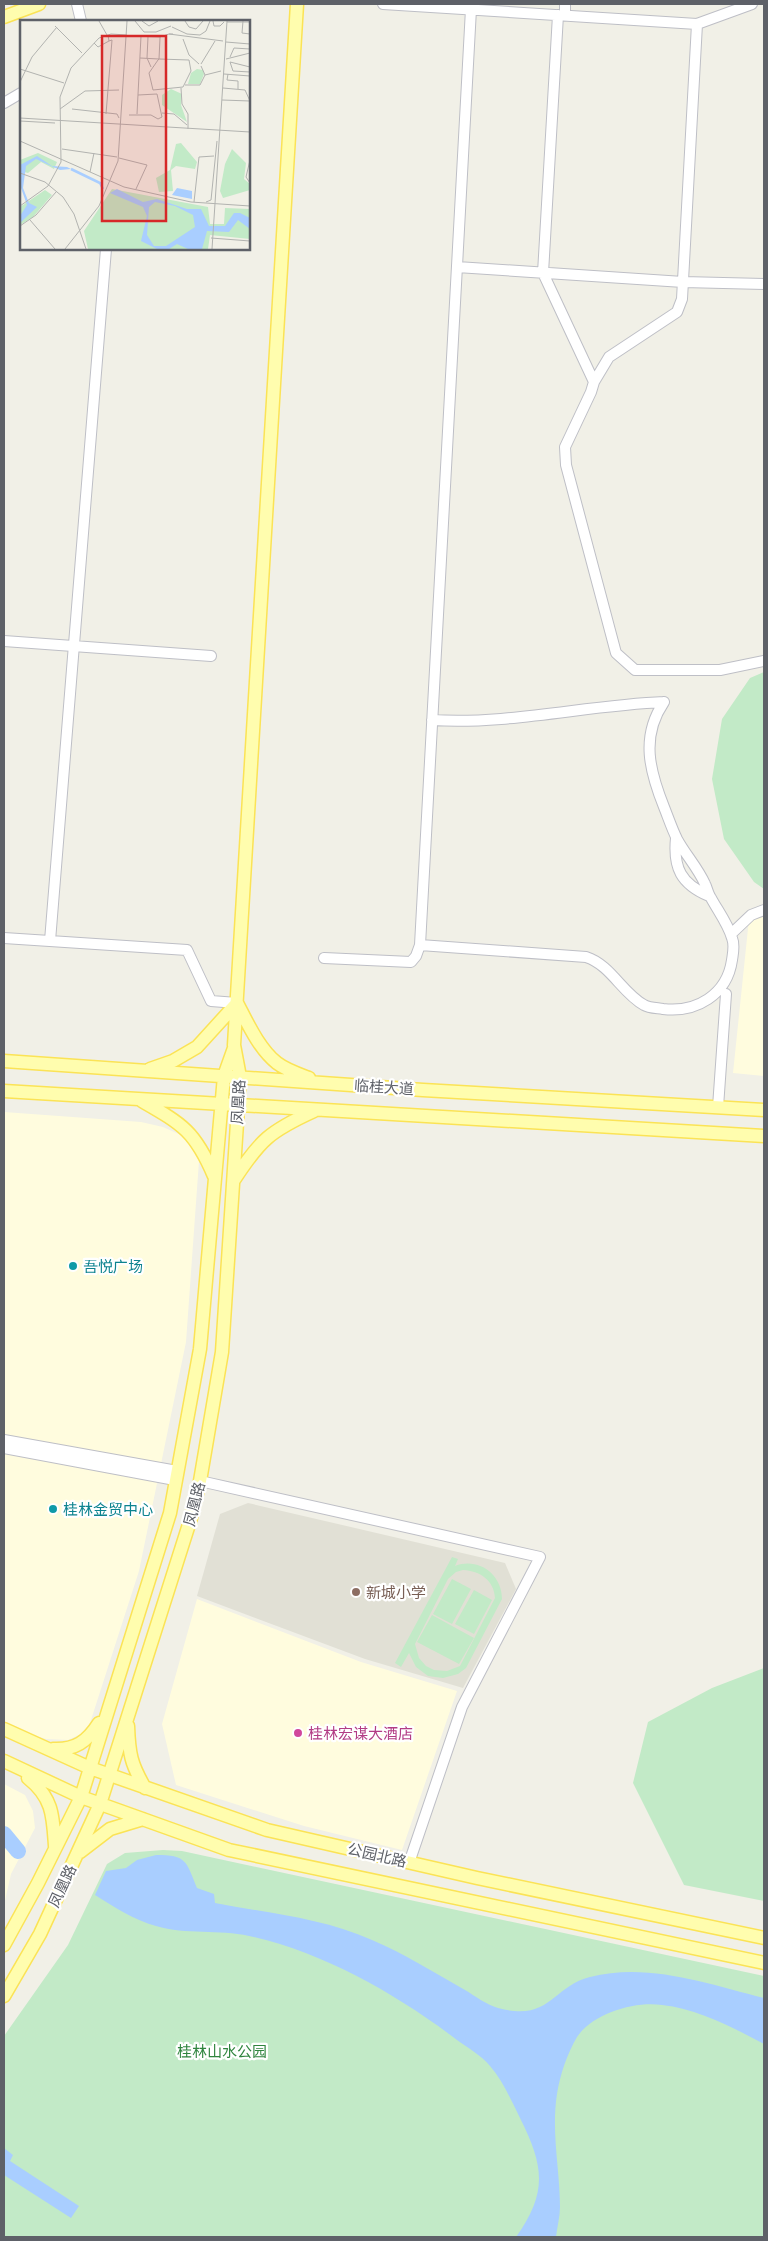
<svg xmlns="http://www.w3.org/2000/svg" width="768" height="2241" font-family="'IBM Plex Sans','Noto Sans SC',sans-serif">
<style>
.commercial{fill:#fffcde}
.education{fill:#e1e0d5}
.green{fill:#c2eac7;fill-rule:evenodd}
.water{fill:#a9ceff}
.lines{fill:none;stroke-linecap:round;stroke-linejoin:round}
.river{stroke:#a9ceff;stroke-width:16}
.minor-casing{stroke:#bebfc6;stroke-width:12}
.major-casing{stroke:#fbe356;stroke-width:15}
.minor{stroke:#fff;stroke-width:10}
.major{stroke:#fffdae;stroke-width:12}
.culture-dot{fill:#0f9aa8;stroke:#fff;stroke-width:2}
.education-dot{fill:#8d6e63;stroke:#fff;stroke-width:2}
.hotel-dot{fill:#d1479c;stroke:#fff;stroke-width:2}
.labels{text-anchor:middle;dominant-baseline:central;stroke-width:4.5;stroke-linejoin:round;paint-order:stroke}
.street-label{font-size:15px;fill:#5e6168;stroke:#fff}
.culture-label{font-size:15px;fill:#0d838f;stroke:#fff;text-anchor:start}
.education-label{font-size:15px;fill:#785e54;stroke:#fff;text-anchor:start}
.hotel-label{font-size:15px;fill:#b23c85;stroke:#fff;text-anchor:start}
.park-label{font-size:15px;fill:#30853f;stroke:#fff}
.inset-river{fill:none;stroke:#a9ceff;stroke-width:2.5}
.inset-road{fill:none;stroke:#b2b3b0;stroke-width:1}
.view{fill:#d62828;fill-opacity:0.15;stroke:#d62828;stroke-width:2.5}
.inset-edge{fill:none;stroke:#5e6168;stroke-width:2.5}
</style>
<rect width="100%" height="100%" fill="#f1f0e7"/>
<path class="commercial" d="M764 914V1076L733 1073 749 919Z
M4 1112 141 1122 163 1127 183 1136 192 1144 199 1161 186 1342 139 1571 90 1723 81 1734 68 1740 46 1739 31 1735 4 1722Z
M197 1599 361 1662 457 1691 402 1850 304 1826 176 1785 162 1724Z
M4 1784 25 1795 33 1811 35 1828 11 1874 4 1905Z"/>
<path class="education" d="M248 1503 505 1563 516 1589 463 1688 365 1659 197 1596 220 1514Z"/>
<path class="green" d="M764 672V889L754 882 724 839 712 779 722 719 750 678Z
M452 1557 458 1559 455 1566C478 1557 502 1574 502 1599L466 1668 458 1674 443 1678 428 1676 416 1667 409 1653 401 1667 395 1663ZM463 1570C480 1571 494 1580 495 1598L460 1666 447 1671 434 1670 426 1666 419 1658 415 1644 448 1579 456 1572Z
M452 1579 471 1589 452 1624 433 1614Z
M474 1590 492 1600 474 1634 455 1624Z
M432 1615 474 1638 459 1664 417 1642Z
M764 1668V1901L684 1885 633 1783 648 1722 712 1688Z
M163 1850 182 1851 764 1976V2237H4V2036L68 1945 107 1864 125 1853Z"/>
<path class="water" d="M156 1855C187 1855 186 1861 197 1888L214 1894 215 1903C267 1913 323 1918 372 1940 405 1954 435 1973 465 1990 475 1996 487 2005 498 2008 551 2022 551 1987 590 1977 648 1962 708 1984 764 1998V2044C732 2027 698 2009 662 2005 635 2001 593 2013 577 2037 567 2054 560 2075 557 2094 551 2132 560 2170 560 2207 560 2217 557 2227 556 2237H516C548 2192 544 2166 520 2118 511 2100 503 2081 490 2066 482 2056 468 2048 457 2040 398 1995 323 1952 249 1936 219 1929 186 1935 156 1926 134 1920 114 1907 95 1895L106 1871 126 1868 137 1860Z
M4 2148 13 2155 10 2161 79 2206 71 2218 4 2175Z"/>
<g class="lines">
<path class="river" d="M4 1834 18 1851"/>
<defs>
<path id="minor" d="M77 4 81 21
M383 4 697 24 752 4
M558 15 543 273 594 382
M565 15V4
M697 24 682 299 677 312 609 357 594 382 591 392 565 447 566 465 616 653 635 670H720L764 661
M4 103 21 93
M457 267 683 282 764 284
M4 641 211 656
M432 720C509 725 587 705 664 702
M676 838C673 868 681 884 709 896
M731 934 751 915 764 910
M4 938 187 950 211 1001 237 1003
M50 941 106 249
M420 945 586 957C611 965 622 993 644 1005 649 1008 657 1008 663 1009 696 1013 727 995 732 960 733 953 735 945 732 938 728 924 718 911 711 898 708 894 707 888 705 884 698 868 685 854 677 839 672 829 668 817 664 807 650 772 640 737 664 702
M324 958 411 962 416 956 420 945 471 9
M718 1107 726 994
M4 1440 177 1471
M4 1448 175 1480
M200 1481 540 1557 462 1707 409 1863"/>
<path id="major" d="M4 17 39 4
M4 1061 423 1090 764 1110
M150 1069 173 1061 197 1047 237 1003C247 1022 259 1049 277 1063 286 1070 298 1074 309 1078
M4 1091 764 1136
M142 1101C182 1124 195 1131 214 1176
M234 1180C260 1140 270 1131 314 1111
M128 1726C129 1754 131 1764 145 1788
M4 1729 90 1768 267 1830 477 1878 764 1938
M53 1749C75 1750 87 1742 99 1723
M4 1761 81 1797 229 1850 764 1963
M28 1778C53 1798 53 1816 55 1846
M80 1852 110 1829 143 1819
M4 1945 38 1883 81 1797 170 1513 200 1349 224 1076 234 1048
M4 1996 40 1934 100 1804 191 1518 200 1481 222 1352 240 1077 234 1045 297 4"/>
</defs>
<use href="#minor" class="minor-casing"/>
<use href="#major" class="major-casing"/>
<use href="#minor" class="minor"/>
<use href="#major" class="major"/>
</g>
<g class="culture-dot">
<circle cx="73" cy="1266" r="5"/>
<circle cx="53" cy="1509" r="5"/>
</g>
<circle class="education-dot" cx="356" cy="1592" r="5"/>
<circle class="hotel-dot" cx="298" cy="1733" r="5"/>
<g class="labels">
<g class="street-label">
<text transform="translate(384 1087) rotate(4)">临桂大道</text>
<text transform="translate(238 1102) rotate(-87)">凤凰路</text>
<text transform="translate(194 1504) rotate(-76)">凤凰路</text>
<text transform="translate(377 1855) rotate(13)">公园北路</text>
<text transform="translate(62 1886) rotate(-65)">凤凰路</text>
</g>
<g class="culture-label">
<text x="83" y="1266">吾悦广场</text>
<text x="63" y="1509">桂林金贸中心</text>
</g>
<g class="education-label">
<text x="366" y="1592">新城小学</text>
</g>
<g class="hotel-label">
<text x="308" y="1733">桂林宏谋大酒店</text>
</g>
<g class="park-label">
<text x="222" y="2051">桂林山水公园</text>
</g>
</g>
<g transform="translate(20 20)">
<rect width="230" height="230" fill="#f1f0e7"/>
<path d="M177 49 183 50 184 54 180 64H168L171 53ZM151 69 162 74 161 85 167 102 142 85V75ZM161 123 177 142 175 149 156 146 151 150 153 171 139 172 136 158 150 150 156 124ZM212 129 226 143 224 159 230 164V170L203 178 200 171 205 144ZM18 133 37 142 34 149 21 142 8 153 0 151V140ZM92 169 188 187 190 204H204L205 188 230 189V219L190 215 188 229H68L64 211ZM25 170 32 175 13 197 0 205V187Z" fill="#c2eac7"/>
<path d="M17 136 32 146 47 147 51 149 40 150 16 139 6 146 3 168 9 183 17 187 0 203V196L7 185 1 168 0 145ZM157 168 172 171V179L152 175ZM97 169 123 182 137 179 167 189H181L189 206H205L214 193H220L230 198V209L218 200 209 212 187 211 182 229H168L157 224 149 229H137L121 221 127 196 123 187 90 173ZM135 182 155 186 173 195 175 207 146 226H134L127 215 129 187Z" fill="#a9ceff" fill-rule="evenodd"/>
<path class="inset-river" d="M51 149 80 163 83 169M195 208 208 207 216 196 230 203"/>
<path class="inset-road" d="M79 1 87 15M115 1 124 12H136L151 6M122 1 129 6 138 1M165 1 169 7 176 9 183 1M193 1 194 6H200L204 2M223 1 222 13 230 14M207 2H230M35 6 62 33M152 7 167 14 180 15 186 11 190 1M153 14H149L203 21M111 16 140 17 149 14M128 17 127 38 131 47M163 19 169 35 179 44M206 22 230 24M74 23 78 27 89 21M210 37 214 28 230 29M120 38 139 39 169 40 171 51 163 67 133 70 129 53 138 40 139 39 140 18V17M206 39 230 33M210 42 213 51 230 52M210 42 230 47M181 44 195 21M181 46 185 55 201 51M0 49 44 63M204 54 230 56M208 54 207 60 218 61V69M0 62 12 37 37 7M165 65H180L185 55M161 68 162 84 168 94V109M203 68 225 70 230 81M202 80 230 81M40 89 65 71 99 70M52 89 97 94 99 98M142 93 154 94 167 105M86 94 92 20 89 21 88 15M117 94 121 16M109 95H131L138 99 142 97 137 74 118 75M0 98 230 112M0 101 35 103M0 121 104 167 171 182 230 186M42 129 97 137M99 138 127 145 116 169M230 140 226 157 230 163M70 152 74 133M0 153 25 162 43 177 54 194 66 229M174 182 179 137 194 136M186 182 191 180 197 121M0 186 28 166 41 142 40 77 51 48 79 18 91 14 107 15M10 200 35 229M0 206 16 195 36 172M191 218 230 221M45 229 79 186 98 141 107 1M192 229 207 1"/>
<path class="view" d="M82 16H146V201H82Z"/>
<rect width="230" height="230" class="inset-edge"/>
</g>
<rect width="768" height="2241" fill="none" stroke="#5e6168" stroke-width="10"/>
</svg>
